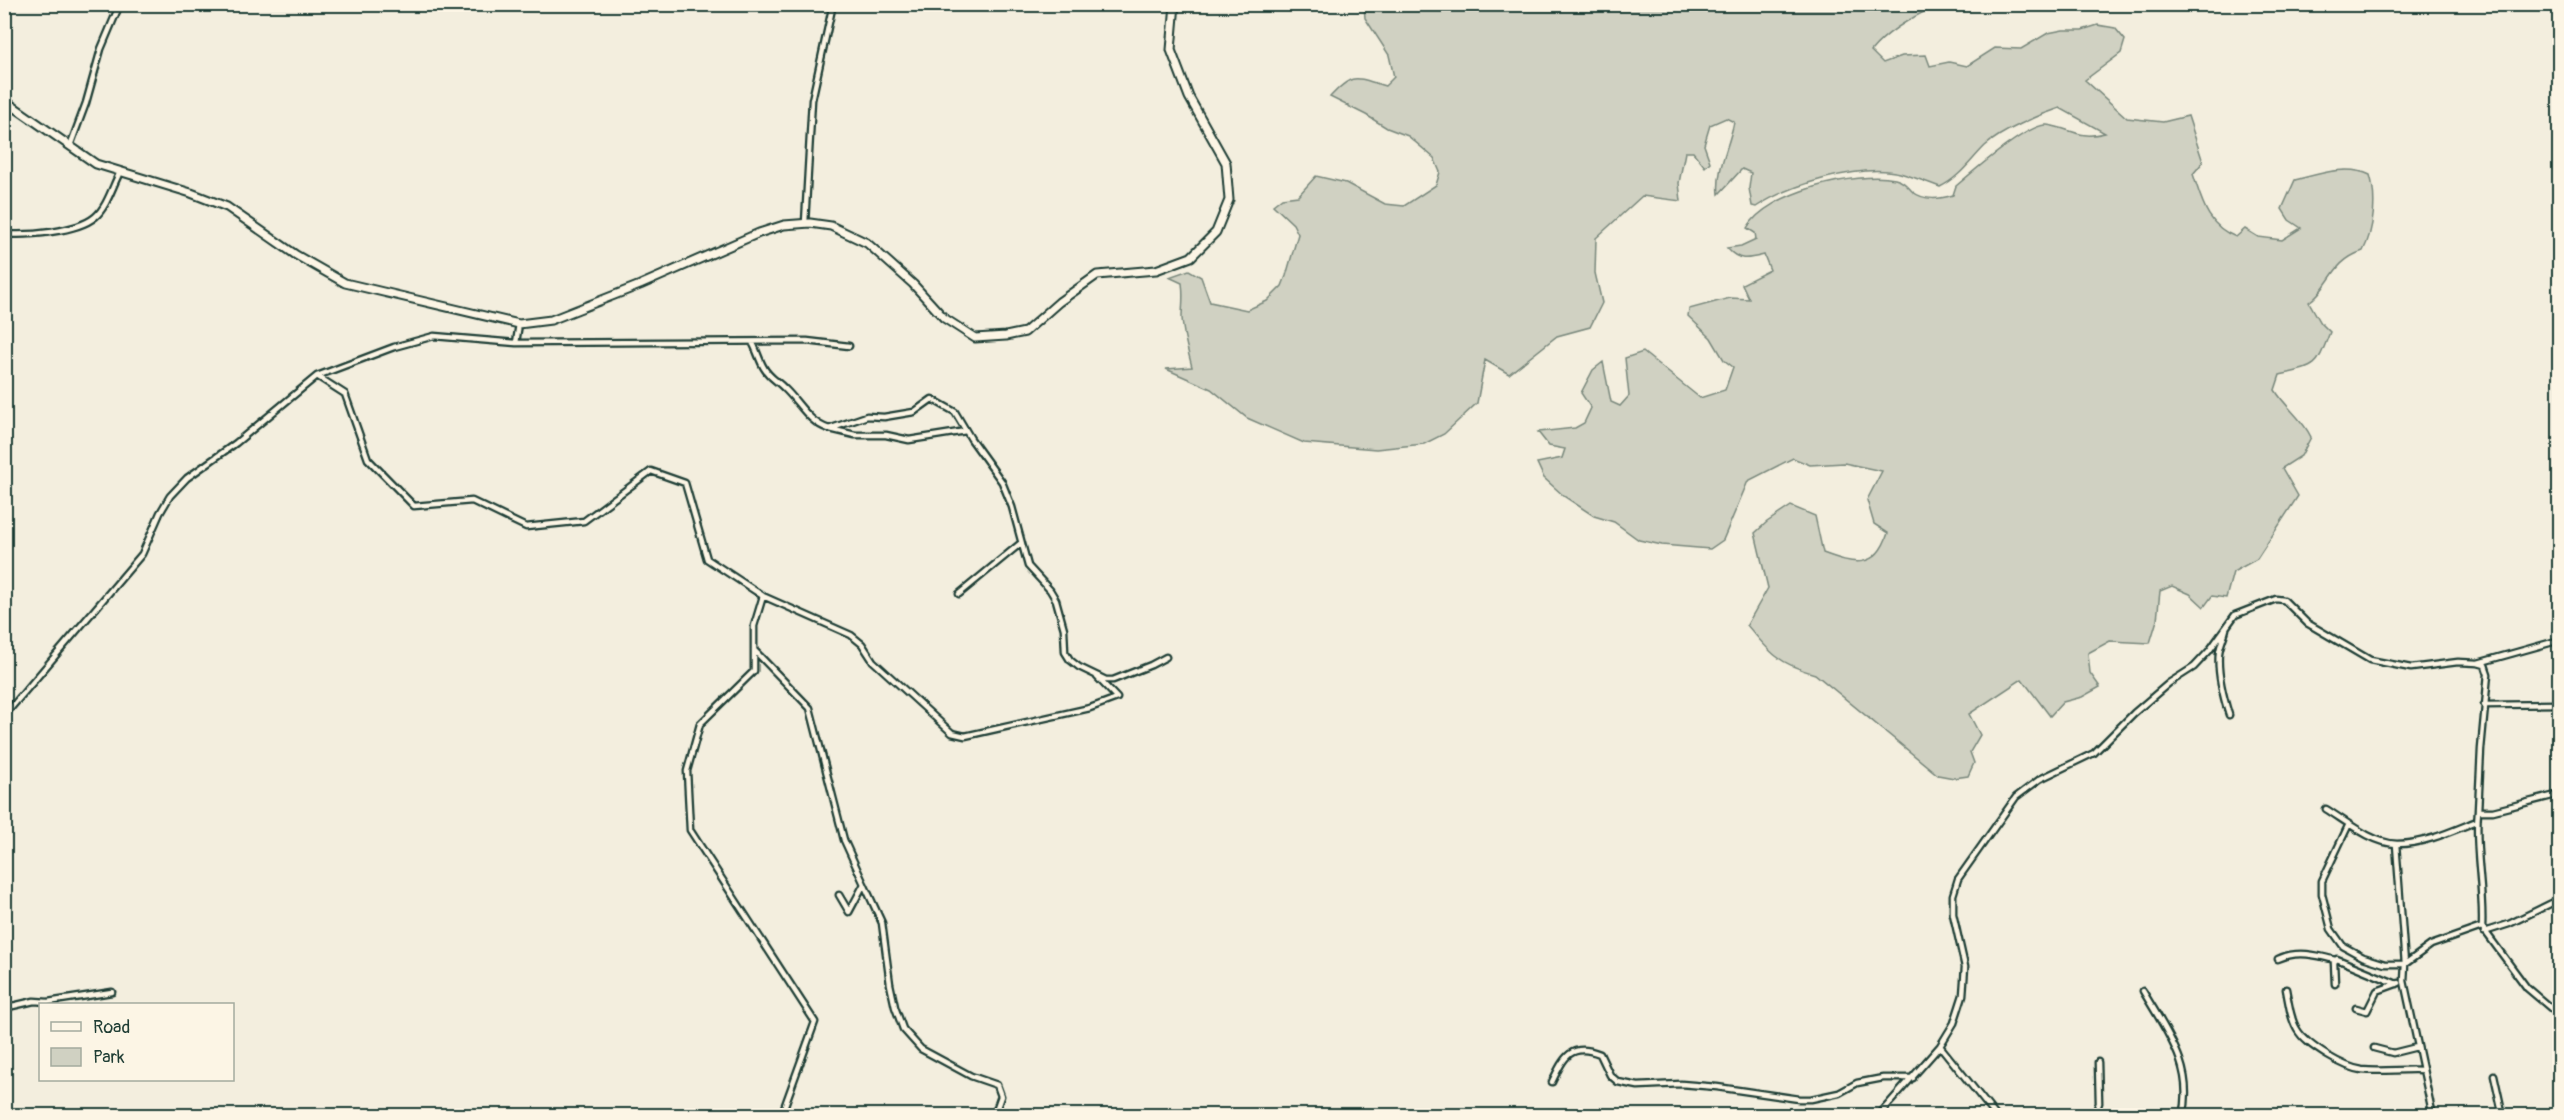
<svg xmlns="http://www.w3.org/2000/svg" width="2564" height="1120" font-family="Pangolin,sans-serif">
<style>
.green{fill:#d0d1c2;stroke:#78877b;stroke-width:1.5}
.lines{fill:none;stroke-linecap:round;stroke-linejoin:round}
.street-casing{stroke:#1f3d34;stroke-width:9}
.secondary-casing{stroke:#1f3d34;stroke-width:11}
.street{stroke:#fcf5e5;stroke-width:4.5}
.secondary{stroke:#fcf5e5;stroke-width:7}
</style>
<rect width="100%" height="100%" fill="#f3eede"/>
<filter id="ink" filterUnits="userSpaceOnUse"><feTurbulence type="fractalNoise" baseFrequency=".0167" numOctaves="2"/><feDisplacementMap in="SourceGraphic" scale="12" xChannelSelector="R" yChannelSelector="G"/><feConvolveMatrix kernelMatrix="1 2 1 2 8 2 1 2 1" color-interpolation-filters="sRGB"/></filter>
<g filter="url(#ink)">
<path class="green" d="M1364 5H1938C1914 16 1888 30 1871 51L1883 63 1902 56 1926 55 1930 66 1949 62 1967 66 1995 48 2021 49 2048 33 2063 30H2082L2098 25 2115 28 2125 40 2121 53 2085 80 2127 118 2163 122 2188 116 2203 162 2193 174C2202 201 2207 226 2236 237L2245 229 2258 237 2282 240 2301 228 2289 220 2282 209 2295 180C2319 174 2347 164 2370 175 2377 198 2374 230 2363 251 2330 262 2332 286 2309 302L2321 323 2330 332C2316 368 2319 366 2280 375L2275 390C2286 408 2303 419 2311 437L2301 456 2282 468 2298 496 2257 559 2233 572 2226 598 2212 596 2204 607 2190 594 2172 586 2160 591 2157 620 2150 643 2110 641 2088 653 2090 673 2100 687 2082 697 2063 702 2050 716 2022 679 1969 714 1980 735 1970 752 1974 763 1968 776 1954 778 1938 775 1815 674C1779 664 1770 653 1747 625L1768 588 1755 533 1767 522 1791 506 1815 516 1823 553C1853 564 1876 571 1888 533L1874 524 1867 500 1882 471 1844 463 1810 465 1793 458 1748 481 1723 540 1710 549 1662 545 1639 540 1614 522 1594 516 1565 497 1544 478 1537 463 1562 458 1565 449 1549 446 1538 432 1575 428 1584 423 1591 408 1581 393 1593 370 1603 362 1611 402 1620 406 1629 396 1625 358 1643 352 1700 398 1725 390 1733 367 1724 360 1711 338 1688 316 1689 309 1730 298 1749 299 1742 284 1770 270 1764 255C1748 259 1739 262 1727 248L1741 246 1756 239 1755 233 1747 228C1767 192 1856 171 1895 179 1904 181 1907 186 1913 192 1924 201 1941 199 1953 195L1956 186C1971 173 2029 123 2047 125 2071 128 2078 140 2105 133L2060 108C2039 115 2001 131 1985 146 1970 161 1959 178 1940 187 1927 182 1913 177 1900 173 1861 163 1789 185 1756 207L1752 206 1749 188 1751 173 1742 169 1719 194C1716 170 1729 147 1734 122L1726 118 1710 125 1704 145 1710 162 1705 167 1693 152H1685L1679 183 1681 201 1642 196 1596 238 1595 273 1602 303 1590 327 1557 336 1509 374 1485 360 1477 403 1444 434 1424 444 1376 449 1304 443 1247 418 1211 389 1166 369 1192 367C1188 351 1183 335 1182 318 1182 306 1184 296 1182 283L1169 277 1189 270 1201 277 1210 302 1247 310 1267 301 1282 286 1286 276 1298 234 1293 224 1273 205 1282 198 1298 196 1316 176 1346 183 1385 204 1404 206 1436 185 1440 172 1434 158 1408 136 1387 128 1366 115 1330 97C1353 72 1355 77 1385 86L1394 77 1389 55 1365 18Z"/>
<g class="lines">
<defs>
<path id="street" d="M70 146 86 103 101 49 120 4
M805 223 812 100 833 4
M4 234C28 236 77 232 95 217 107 207 113 185 120 172
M752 342C757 350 759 360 764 368 769 377 777 381 784 388 800 403 808 422 829 429L867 416 884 417 914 412 932 399 955 412 971 439 1002 482 1012 507 1028 566 1050 590 1056 600 1064 629 1065 652 1070 660 1079 667 1106 680H1113L1151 665 1166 657
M516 343 519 324
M317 376 345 394 368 459 414 506 472 501 526 527 584 521 651 471 685 483 707 559 763 596 754 626V671L700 724 687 771 690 830 815 1022 781 1116
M830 429 855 435H886L909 440 966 431
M959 594 1021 543
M763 596 851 635 862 644 873 661 952 733 965 736 1090 708 1117 698 1097 677
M2226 629C2224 637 2220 645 2219 653 2217 674 2223 696 2229 715
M754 650 810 708 844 840 864 884 849 912 839 895
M2478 663 2560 640
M2484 705 2560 704
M4 716 142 554 160 513 170 496 187 478 236 443 317 376 394 347 434 336 516 343 807 341 849 346
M2326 809C2347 822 2372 843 2397 844 2424 844 2452 831 2477 821
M2349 824 2322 881V894L2331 929 2343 946 2363 957 2385 964H2405L2396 844
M864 884 882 923 890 984 895 1007 903 1029 921 1049 971 1076 997 1085 1001 1096 994 1116
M2482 927 2527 988 2560 1016
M2484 932 2509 924 2560 899
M2278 959C2297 950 2317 955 2335 960
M2335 984 2334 962 2337 959 2397 984
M2286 989C2293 1028 2294 1035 2328 1056 2338 1062 2349 1068 2362 1070 2382 1072 2402 1069 2422 1070
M2143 991C2166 1031 2195 1067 2183 1116
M4 1008 34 1001 48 1002 112 992
M2356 1008 2367 1011 2377 991 2399 983
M1940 1046 1954 1023 1963 995 1965 967 1953 914V895L1958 879 2016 797 2040 779 2094 753 2134 713 2169 683 2194 667 2209 651 2235 615 2276 599 2284 600 2307 623 2370 660 2411 668 2458 662 2478 663 2485 665 2488 674 2481 749 2478 811
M2374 1048 2393 1053 2417 1047
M2494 1075 2503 1116
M1552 1082C1564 1057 1571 1042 1600 1054L1610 1075 1618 1082 1638 1086 1681 1084 1717 1087 1799 1099H1811L1839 1093 1857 1083 1883 1078H1913
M1878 1116 1940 1046 1996 1116
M2094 1116 2099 1103 2098 1062
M2433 1116 2404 981 2405 964 2431 945 2482 927C2484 888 2474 850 2478 811H2493L2560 794"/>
<path id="secondary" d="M4 100 96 164 191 193 227 207 296 255 345 283 519 324 551 320 640 285 759 233 784 225 810 223 831 226 867 243 913 284 944 318 975 338 1006 336 1025 332 1059 302 1097 275 1156 270 1191 257 1216 232 1229 200 1226 163 1189 97 1171 50 1175 4"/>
</defs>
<use href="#street" class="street-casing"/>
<use href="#secondary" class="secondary-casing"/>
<use href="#street" class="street"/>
<use href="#secondary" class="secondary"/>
</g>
</g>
<rect width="2564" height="1120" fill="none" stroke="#fcf5e5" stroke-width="24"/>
<rect x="12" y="12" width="2540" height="1096" fill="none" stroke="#1f3d34" stroke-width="2" filter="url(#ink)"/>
<rect x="39" y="1003" width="195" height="78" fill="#fcf5e5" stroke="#a4ab9e" stroke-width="1.5"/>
<rect x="51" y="1022" width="30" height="9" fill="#fcf5e5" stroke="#a4ab9e" stroke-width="1.5"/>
<text x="93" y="1033" font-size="18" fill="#1f3d34">Road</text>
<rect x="51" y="1048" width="30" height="18" fill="#d0d1c2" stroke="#a4ab9e" stroke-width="1.5"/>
<text x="93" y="1063" font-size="18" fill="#1f3d34">Park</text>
</svg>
